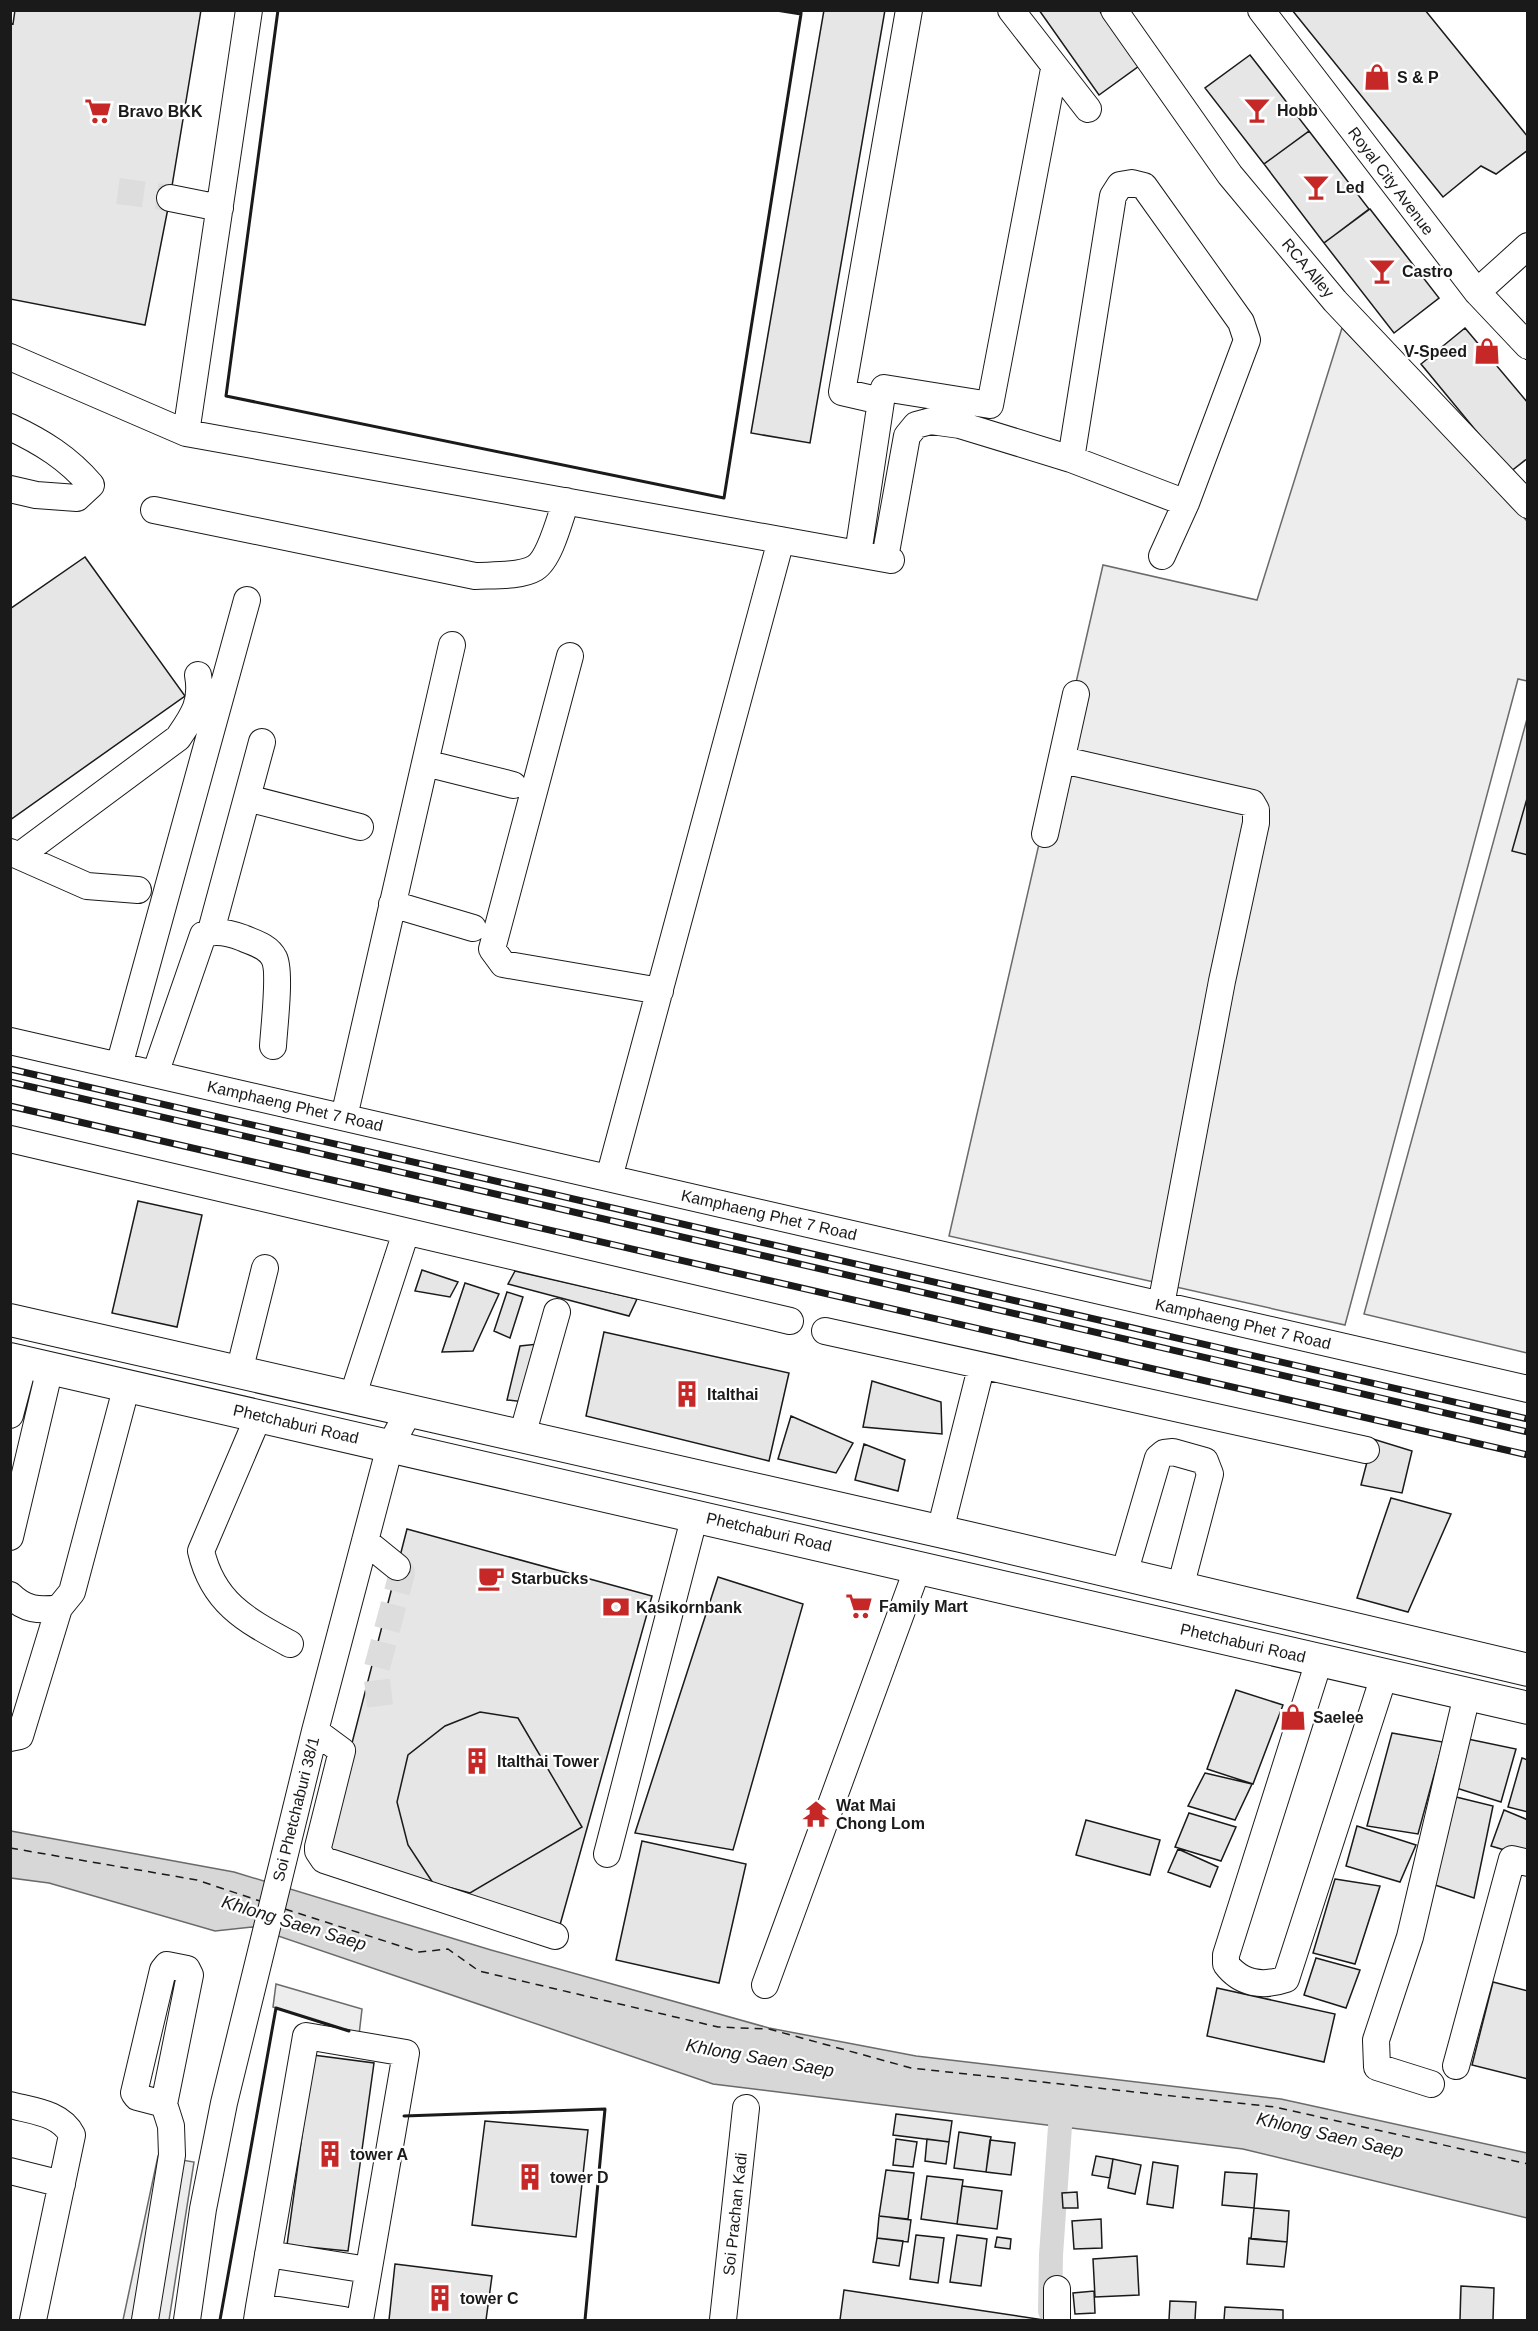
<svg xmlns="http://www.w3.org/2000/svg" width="1538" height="2331" font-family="Helvetica,sans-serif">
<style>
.built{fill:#ededed;stroke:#6a6a6a;stroke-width:1.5}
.water{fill:#d7d7d7;stroke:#6a6a6a;stroke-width:1.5}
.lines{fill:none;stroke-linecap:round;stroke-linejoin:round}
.canal{stroke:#d7d7d7;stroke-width:24}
.ferry{stroke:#1a1a1a;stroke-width:1.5;stroke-dasharray:8 6;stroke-linecap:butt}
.building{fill:#e6e6e6;stroke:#1a1a1a;stroke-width:1.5}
.minor-tunnel{stroke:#ddd;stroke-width:26;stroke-dasharray:26 13;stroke-linecap:butt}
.minor-casing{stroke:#1a1a1a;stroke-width:28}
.major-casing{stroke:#1a1a1a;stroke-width:34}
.minor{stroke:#fff;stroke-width:26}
.major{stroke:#fff;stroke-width:32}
.rail-casing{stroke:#1a1a1a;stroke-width:7}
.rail{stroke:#fff;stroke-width:4.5;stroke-dasharray:14;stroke-linecap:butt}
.wall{stroke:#1a1a1a;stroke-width:3}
.labels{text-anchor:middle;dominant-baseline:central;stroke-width:4.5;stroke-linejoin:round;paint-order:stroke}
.poi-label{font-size:16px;font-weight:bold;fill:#1a1a1a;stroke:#fff;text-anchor:start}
.street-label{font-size:16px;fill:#1a1a1a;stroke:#fff}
.water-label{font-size:18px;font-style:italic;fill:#1a1a1a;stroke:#fff}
</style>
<rect width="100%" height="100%" fill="#fff"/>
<path class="built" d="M1342 328 1528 522 1527 681 1518 679 1345 1325 949 1236 1103 565 1257 600Z
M1527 719V1353L1364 1314Z
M276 1984 362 2009 359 2035 273 2007Z
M158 2156 194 2162 169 2320H123Z"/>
<path class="water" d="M11 1831 234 1872 491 1950 769 2028 916 2056 1281 2099 1527 2153V2218L1243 2149 713 2084 252 1927 215 1931 49 1883 11 1878Z"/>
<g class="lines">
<path class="canal" d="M1050 2311 1051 2255 1062 2098"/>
<path class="ferry" d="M10 1848 197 1880 260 1901
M285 1909 419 1952 448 1949 479 1971 718 2027 769 2029 911 2068 1275 2107 1528 2164"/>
</g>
<path class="building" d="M15 10H201L170 198 145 325 10 299V23L13 24Z
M824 10H885L810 443 751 433Z
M1039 10H1099L1139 66 1099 95Z
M1292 10H1425L1528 137V150L1496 174 1481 166 1443 197Z
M1250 55 1309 131 1264 164 1205 88Z
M1309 131 1369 209 1324 243 1264 164Z
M1370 209 1439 298 1394 333 1324 243Z
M1465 328 1528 403V458L1510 472 1421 364Z
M85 557 185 696 10 820V609Z
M1528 795V855L1512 851Z
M138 1201 202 1215 177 1327 112 1313Z
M422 1270 458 1282 450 1297 415 1291Z
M515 1271 637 1299 629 1316 508 1284Z
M465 1283 499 1294 473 1351 442 1352Z
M507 1292 523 1297 510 1338 494 1331Z
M604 1332 789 1373 769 1461 586 1416Z
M538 1344 525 1402 507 1400 520 1346Z
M872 1381 941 1402 942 1434 863 1427Z
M791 1416 853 1443 836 1473 778 1459Z
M1373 1439 1412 1451 1402 1493 1361 1485Z
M864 1444 905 1460 898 1491 855 1480Z
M1391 1498 1451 1514 1408 1612 1357 1598Z
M407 1529 652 1596 558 1932 323 1856Z
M718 1577 803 1604 733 1850 635 1833Z
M1236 1690 1283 1705 1253 1784 1207 1769Z
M480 1712 518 1718 582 1827 470 1893 433 1883 408 1845 397 1802 408 1755 445 1726Z
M1392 1733 1443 1742 1418 1834 1367 1826Z
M1463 1738 1516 1749 1501 1802 1453 1787Z
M1522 1758 1528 1760V1812L1508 1807Z
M1205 1773 1252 1784 1235 1820 1188 1806Z
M1452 1796 1493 1806 1474 1898 1429 1883Z
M1504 1810 1528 1820V1857L1491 1846Z
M1189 1813 1236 1827 1221 1861 1175 1847Z
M1086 1820 1160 1840 1150 1875 1076 1855Z
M1357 1826 1416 1845 1400 1882 1346 1866Z
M642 1841 746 1864 719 1983 616 1960Z
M1178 1849 1218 1867 1210 1887 1168 1872Z
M1335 1879 1380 1886 1355 1964 1313 1953Z
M1316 1958 1360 1970 1346 2008 1304 1995Z
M1493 1982 1528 1991V2079L1472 2065Z
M1217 1988 1335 2014 1324 2062 1207 2036Z
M313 2055 374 2063 348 2251 287 2245Z
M896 2114 952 2121 949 2142 893 2135Z
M485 2121 588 2130 576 2237 472 2225Z
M959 2132 991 2137 986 2172 954 2168Z
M896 2139 917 2142 913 2167 893 2165Z
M927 2139 949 2142 946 2164 925 2161Z
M990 2140 1015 2143 1011 2175 986 2172Z
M1096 2156 1113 2159 1110 2178 1092 2175Z
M1113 2159 1141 2165 1135 2194 1108 2188Z
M1153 2162 1178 2166 1173 2208 1147 2204Z
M886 2170 914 2173 908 2219 879 2216Z
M1225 2172 1257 2174 1254 2208 1222 2205Z
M927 2176 963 2180 957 2224 921 2219Z
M962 2186 1002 2191 997 2229 957 2224Z
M1077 2192 1078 2208H1063L1062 2193Z
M1254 2208 1289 2211 1287 2242 1251 2239Z
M879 2216 911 2220 908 2242 877 2238Z
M1101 2219 1102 2248 1074 2249 1072 2221Z
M916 2235 944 2238 938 2283 910 2279Z
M957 2235 987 2239 981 2286 950 2282Z
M997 2237 1011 2239 1010 2249 995 2247Z
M877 2238 903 2241 899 2266 873 2262Z
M1249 2238 1287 2242 1284 2267 1247 2264Z
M1137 2256 1139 2295 1095 2297 1093 2259Z
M395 2264 492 2276 486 2320H389Z
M1461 2286 1494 2288 1493 2320H1460Z
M844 2290 1044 2320H840Z
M1094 2291 1095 2313 1075 2314 1073 2293Z
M1170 2301 1196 2302 1195 2320H1169Z
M1225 2307 1283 2310V2320H1224Z"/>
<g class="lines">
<path class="minor-tunnel" d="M118 191 170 198
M380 1706 376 1671 402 1573 397 1567"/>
<defs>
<path id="minor" d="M1011 10 1088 109
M1114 10 1230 175 1335 301 1528 505
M1261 10 1477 292 1528 346
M170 198 220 208
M1477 292 1528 246
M10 357 186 433 891 560
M881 401 884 388 990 405 1054 69
M10 427C42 442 68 458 91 485L77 498 36 495 10 489
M186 433 249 10
M1071 459 1113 196 1120 185 1132 183 1144 186 1241 322 1247 340 1186 503
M154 510 475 576C492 575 520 577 535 568 550 559 560 518 566 501
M858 554 881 401 842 392 909 10
M885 558 907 436 916 425 931 421 960 425 1071 459 1186 503 1162 556
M570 656 492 949 503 964 660 991
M1063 760 1252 803 1256 810V823L1222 981 1161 1305
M425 763 513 785
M247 798 360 827
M1045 834 1076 694
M10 852 87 886 138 890
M19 856 178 738C193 716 203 703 198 675
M392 904 473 928
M211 931 262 742
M10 1041 1528 1389
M119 1066 247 600
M155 1074 203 935C215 929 230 933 243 938 254 943 268 946 274 958 281 971 274 1028 273 1046
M344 1117 452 645
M10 1139 790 1321
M609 1178 781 540
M825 1331 1366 1450
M239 1372 265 1268
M352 1398 406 1232
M10 1415 24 1362
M259 1415 201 1551C213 1603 246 1620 290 1644
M522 1436 557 1312
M940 1531 981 1368
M10 1537 50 1368
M365 1541 397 1567
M1124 1574 1158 1458 1164 1453 1173 1452 1205 1461 1210 1474 1180 1588
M10 1595C25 1610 39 1611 59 1608L72 1592 127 1385
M1319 1661 1226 1955V1964C1241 1984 1263 1987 1286 1979L1384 1676
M315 1731 342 1751 318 1847V1851L324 1860 555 1936
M10 1738 20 1736 59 1608
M607 1854 695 1515
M167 1965 187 1969 190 1975 164 2104 137 2097 134 2093 163 1970Z
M765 1985 918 1567
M1456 2066 1512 1859 1528 1863
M1431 2084 1377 2067 1376 2040 1410 1937 1467 1695
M10 2105C33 2111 61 2113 72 2135L33 2320
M10 2171 62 2184
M268 2254 368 2270
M1057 2289V2320
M259 2307 306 2036 406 2053 360 2320
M145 2320 172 2155 171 2126 164 2104
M187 2320 203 2209 224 2103 315 1731 390 1446 409 1411
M257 2320 259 2307 344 2320
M723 2320 746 2108"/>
<path id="major" d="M10 1320 965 1537 1528 1670
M10 1359 1528 1708"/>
</defs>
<use href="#minor" class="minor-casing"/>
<use href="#major" class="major-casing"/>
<use href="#minor" class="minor"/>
<use href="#major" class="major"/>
<defs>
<path id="rail" d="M10 1069 1528 1419
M10 1082 1528 1432
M10 1106 1528 1455"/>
</defs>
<use href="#rail" class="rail-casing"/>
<use href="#rail" class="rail"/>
<path class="wall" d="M278 10 226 396 724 498 801 14
M776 10 801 14V10
M404 2116 605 2109 585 2320
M220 2320 276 2008 349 2031"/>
</g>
<defs>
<symbol id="shop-bare" viewBox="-9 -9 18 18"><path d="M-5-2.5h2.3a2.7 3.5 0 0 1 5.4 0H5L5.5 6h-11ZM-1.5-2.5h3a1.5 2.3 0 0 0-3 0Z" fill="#c62828" stroke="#fff" stroke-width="2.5" paint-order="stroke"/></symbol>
<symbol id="bar-bare" viewBox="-9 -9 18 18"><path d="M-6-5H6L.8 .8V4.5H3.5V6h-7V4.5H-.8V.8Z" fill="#c62828" stroke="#fff" stroke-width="2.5" paint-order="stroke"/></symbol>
<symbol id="supermarket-bare" viewBox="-9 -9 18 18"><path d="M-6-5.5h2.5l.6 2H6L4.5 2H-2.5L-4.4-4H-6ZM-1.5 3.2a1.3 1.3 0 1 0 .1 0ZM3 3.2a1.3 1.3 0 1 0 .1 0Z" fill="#c62828" stroke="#fff" stroke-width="2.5" paint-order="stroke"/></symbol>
<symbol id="building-bare" viewBox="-9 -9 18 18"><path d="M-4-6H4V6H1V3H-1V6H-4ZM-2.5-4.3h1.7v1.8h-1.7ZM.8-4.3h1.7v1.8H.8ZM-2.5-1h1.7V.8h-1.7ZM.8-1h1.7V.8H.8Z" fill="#c62828" stroke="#fff" stroke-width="2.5" paint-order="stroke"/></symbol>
<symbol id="cafe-bare" viewBox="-9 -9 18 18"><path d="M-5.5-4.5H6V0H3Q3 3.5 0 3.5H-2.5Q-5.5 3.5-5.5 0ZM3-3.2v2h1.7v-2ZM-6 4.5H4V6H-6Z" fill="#c62828" stroke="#fff" stroke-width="2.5" paint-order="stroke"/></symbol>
<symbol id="bank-bare" viewBox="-9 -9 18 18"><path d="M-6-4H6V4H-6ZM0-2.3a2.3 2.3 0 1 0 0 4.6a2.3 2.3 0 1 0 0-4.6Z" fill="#c62828" stroke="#fff" stroke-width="2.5" paint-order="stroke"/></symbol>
<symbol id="temple-bare" viewBox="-9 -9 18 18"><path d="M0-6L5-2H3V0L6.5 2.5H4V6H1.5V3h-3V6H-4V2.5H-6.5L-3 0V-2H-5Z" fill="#c62828" stroke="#fff" stroke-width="2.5" paint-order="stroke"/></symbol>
</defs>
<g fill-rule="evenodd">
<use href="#shop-bare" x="1358" y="58" width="38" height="38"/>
<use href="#bar-bare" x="1238" y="91" width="38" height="38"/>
<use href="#supermarket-bare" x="79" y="92" width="38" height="38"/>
<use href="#bar-bare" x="1297" y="168" width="38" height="38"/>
<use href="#bar-bare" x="1363" y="252" width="38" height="38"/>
<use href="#shop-bare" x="1468" y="332" width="38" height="38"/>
<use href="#building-bare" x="668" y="1375" width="38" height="38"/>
<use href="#cafe-bare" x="472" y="1559" width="38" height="38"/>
<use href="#supermarket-bare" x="840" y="1587" width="38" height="38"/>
<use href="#bank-bare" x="597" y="1588" width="38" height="38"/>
<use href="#shop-bare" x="1274" y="1698" width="38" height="38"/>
<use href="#building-bare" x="458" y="1742" width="38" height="38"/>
<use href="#temple-bare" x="797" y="1795" width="38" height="38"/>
<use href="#building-bare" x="311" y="2135" width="38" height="38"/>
<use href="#building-bare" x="511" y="2158" width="38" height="38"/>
<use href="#building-bare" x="421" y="2279" width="38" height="38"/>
</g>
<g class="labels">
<g class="poi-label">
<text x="1397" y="77">S &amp; P</text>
<text x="1277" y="110">Hobb</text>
<text x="118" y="111">Bravo BKK</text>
<text x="1336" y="187">Led</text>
<text x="1402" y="271">Castro</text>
<text x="1467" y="351" text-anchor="end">V-Speed</text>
<text x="707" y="1394">Italthai</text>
<text x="511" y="1578">Starbucks</text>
<text x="879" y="1606">Family Mart</text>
<text x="636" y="1607">Kasikornbank</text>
<text x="1313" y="1717">Saelee</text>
<text x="497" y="1761">Italthai Tower</text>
<text x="836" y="1805">Wat Mai<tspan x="836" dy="18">Chong Lom</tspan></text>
<text x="350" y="2154">tower A</text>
<text x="550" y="2177">tower D</text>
<text x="460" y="2298">tower C</text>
</g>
<g class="street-label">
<text transform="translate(1391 181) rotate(53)">Royal City Avenue</text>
<text transform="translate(1308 268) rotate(50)">RCA Alley</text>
<text transform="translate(295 1106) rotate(13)">Kamphaeng Phet 7 Road</text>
<text transform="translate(769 1215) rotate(13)">Kamphaeng Phet 7 Road</text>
<text transform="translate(1243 1324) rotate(13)">Kamphaeng Phet 7 Road</text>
<text transform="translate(296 1424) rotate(13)">Phetchaburi Road</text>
<text transform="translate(769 1532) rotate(13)">Phetchaburi Road</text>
<text transform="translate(1243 1643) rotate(13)">Phetchaburi Road</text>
<text transform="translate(296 1809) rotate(-76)">Soi Phetchaburi 38/1</text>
<text transform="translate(735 2214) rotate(-84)">Soi Prachan Kadi</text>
</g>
<g class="water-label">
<text transform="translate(294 1923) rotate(17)">Khlong Saen Saep</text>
<text transform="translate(760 2058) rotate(10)">Khlong Saen Saep</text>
<text transform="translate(1330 2135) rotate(13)">Khlong Saen Saep</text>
</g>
</g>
<rect width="1538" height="2331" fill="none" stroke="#1a1a1a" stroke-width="24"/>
</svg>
